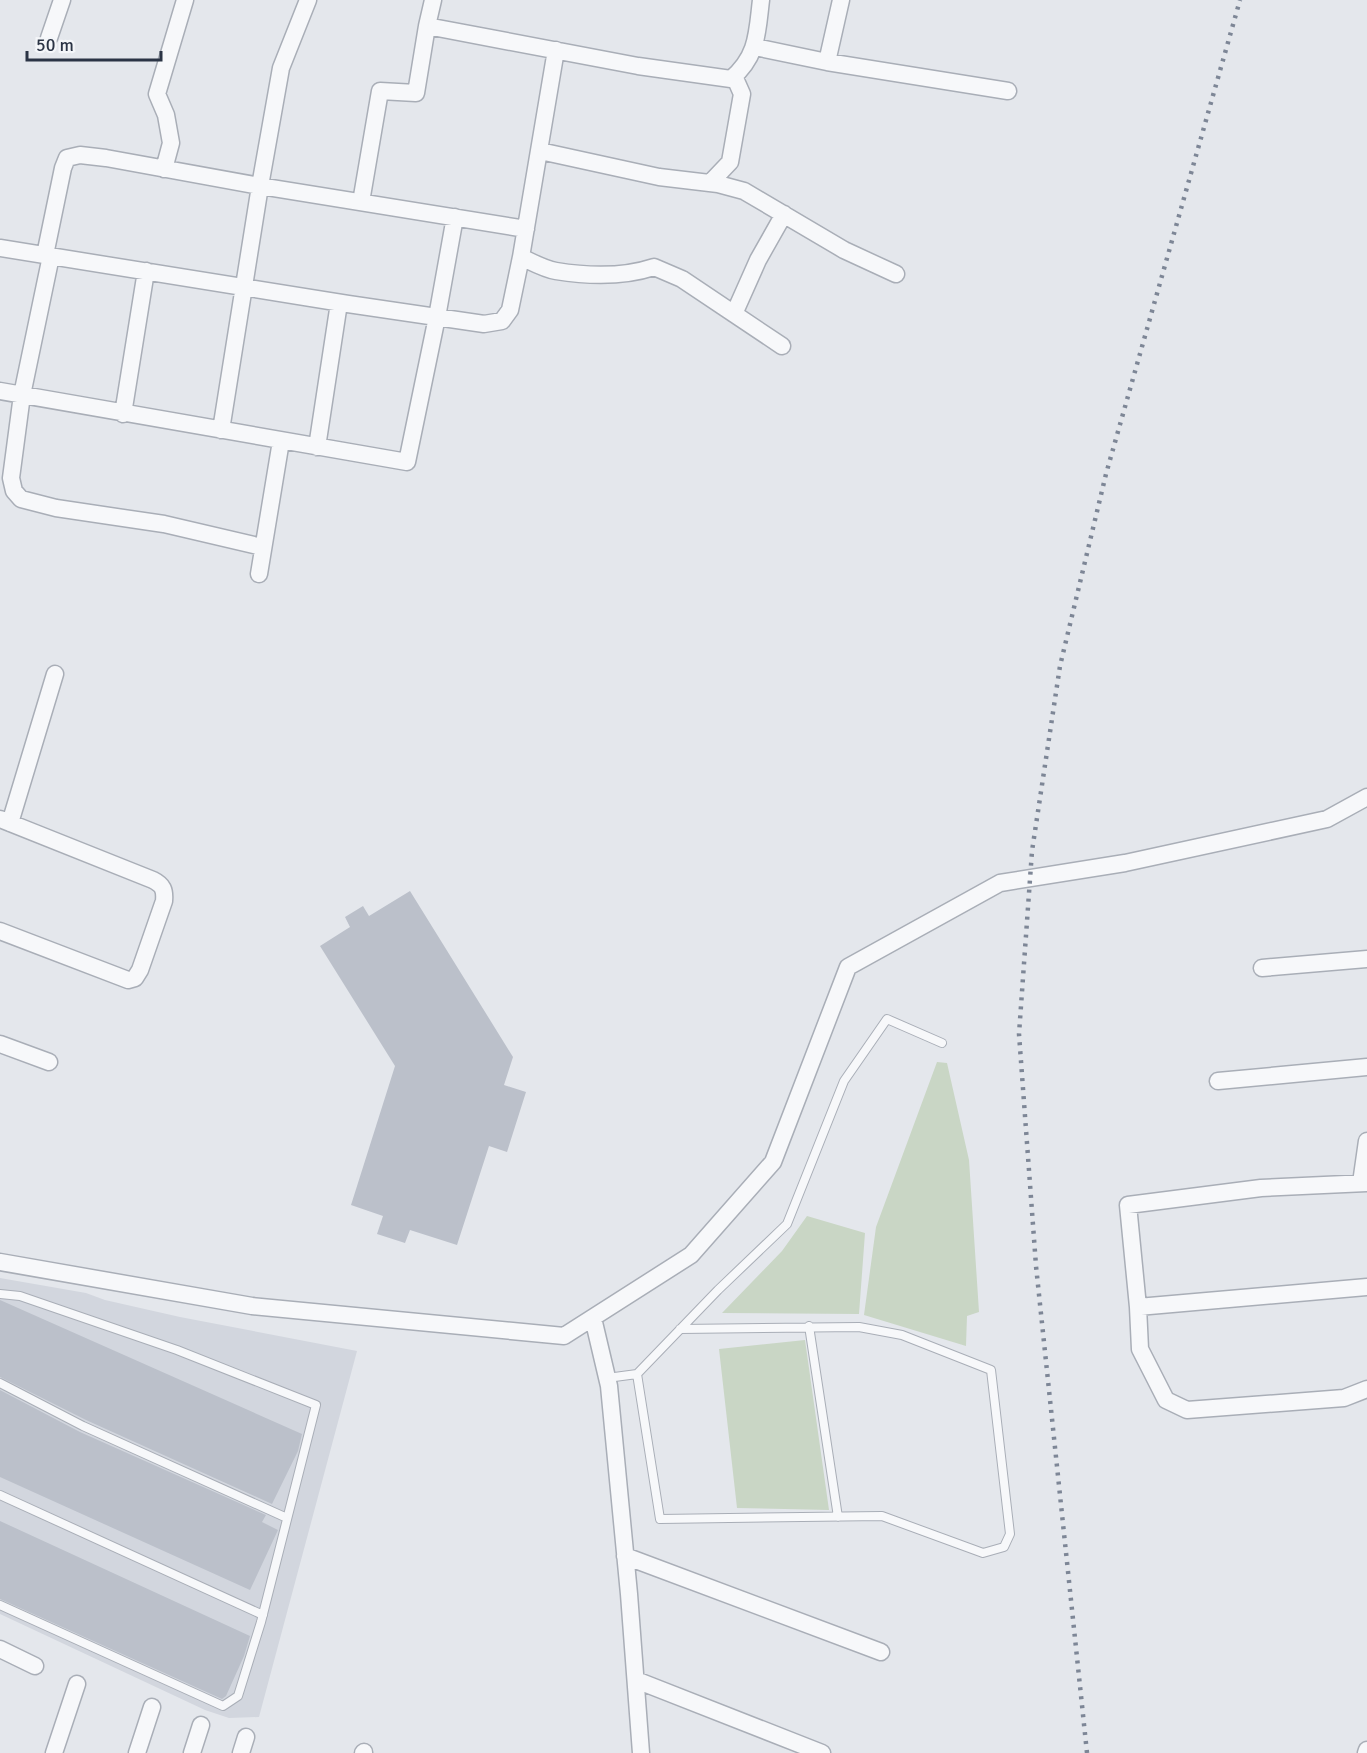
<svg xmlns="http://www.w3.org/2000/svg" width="1367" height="1753" font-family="Signika,sans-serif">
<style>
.built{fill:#d2d6de}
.green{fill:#c9d6c5}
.building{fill:#bbc0ca}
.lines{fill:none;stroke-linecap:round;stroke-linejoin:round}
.lane-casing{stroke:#a9aeb7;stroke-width:10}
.street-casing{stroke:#a9aeb7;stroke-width:19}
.lane{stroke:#f7f8fa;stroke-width:8}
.street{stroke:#f7f8fa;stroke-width:16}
.rail{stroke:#7d8696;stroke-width:4.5;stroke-dasharray:3 6;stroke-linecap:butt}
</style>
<rect width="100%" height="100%" fill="#e4e7ec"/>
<path class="built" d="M0 1278 86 1293 105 1300 180 1317 357 1351 259 1717 229 1718 205 1710 0 1614Z"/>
<path class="green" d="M937 1062 947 1063 969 1160 979 1312 967 1316 966 1346 864 1315 876 1227Z
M807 1216 865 1233 859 1314 722 1313 782 1251Z
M805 1340 829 1510 737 1508 719 1349Z"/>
<path class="building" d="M410 891 513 1057 504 1085 526 1092 507 1152 489 1146 457 1245 410 1230 405 1243 377 1234 383 1216 351 1205 395 1066 320 946 350 927 345 917 363 906 369 916Z
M0 1300 302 1434 298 1451 272 1504 86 1420 0 1377Z
M0 1390 80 1432 266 1515 262 1522 278 1530 250 1590 0 1477Z
M0 1521 250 1636 244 1656 226 1696 222 1699 0 1599Z"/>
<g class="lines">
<defs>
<path id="lane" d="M0 1294 20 1296 177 1350 316 1405 261 1622 238 1696 223 1706 0 1605
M809 1326 838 1517
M637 1374 660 1519 882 1516 983 1553 1004 1547 1010 1534 991 1370 902 1335 859 1327 680 1329
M607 1378 637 1374 718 1290 787 1224 844 1081 887 1019 942 1043
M0 1383 83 1426 287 1518
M0 1495 263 1615"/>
<path id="street" d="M433 0 427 26 638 66 731 79C758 56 757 33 761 0
M49 38 62 0
M755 47 827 62 1008 91
M556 50 521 257C532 262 544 269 556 271 587 276 624 277 654 267L682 279 782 346
M827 62 841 0
M540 151 659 177 718 184 744 191 844 250 896 274
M164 169 171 143 166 115 157 94 185 0
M710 183 730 162 742 94 734 76
M361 202 380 91 416 93 427 26
M0 248 348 304 484 324 502 321 510 310 521 257
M45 255 63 168 67 158 80 155 106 158 260 186 526 229
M51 256 22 395 11 478 14 491 21 499 56 508 164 524 262 547
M734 314 758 260 784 214
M0 391 407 462 437 317 455 217
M123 414 146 271
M221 430 260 186 281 68 308 0
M317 447 339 303
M259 574 281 441
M0 819 153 880C163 885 165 890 164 901L140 970 135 978 128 980 0 931
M10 823 55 674
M1262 968 1367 959
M0 1044 49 1062
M1218 1081 1367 1067
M1361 1183 1367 1141
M1367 1183 1261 1188 1128 1205 1138 1307 1140 1349 1166 1400 1187 1410 1344 1398 1367 1389
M0 1262 252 1306 564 1336 691 1255 773 1162 848 967 1000 883 1125 863 1327 819 1367 797
M1138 1307 1367 1287
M593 1318 609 1386 629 1594 641 1753
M625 1556 881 1652
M0 1649 35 1666
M636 1680 822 1753
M54 1753 77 1684
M137 1753 152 1707
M192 1753 201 1725
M241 1753 246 1737
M363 1753 364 1752
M1366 1753 1367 1750"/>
</defs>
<use href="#lane" class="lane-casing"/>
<use href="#street" class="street-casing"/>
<use href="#lane" class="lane"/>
<use href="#street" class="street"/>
<path class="rail" d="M1087 1753 1036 1266 1019 1034 1032 851 1060 666 1106 474 1240 0"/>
</g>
<path d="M27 51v9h134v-9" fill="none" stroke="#2b3445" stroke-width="3"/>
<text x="36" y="51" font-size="18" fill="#2b3445" stroke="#f4f6f9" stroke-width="4.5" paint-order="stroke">50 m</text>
</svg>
